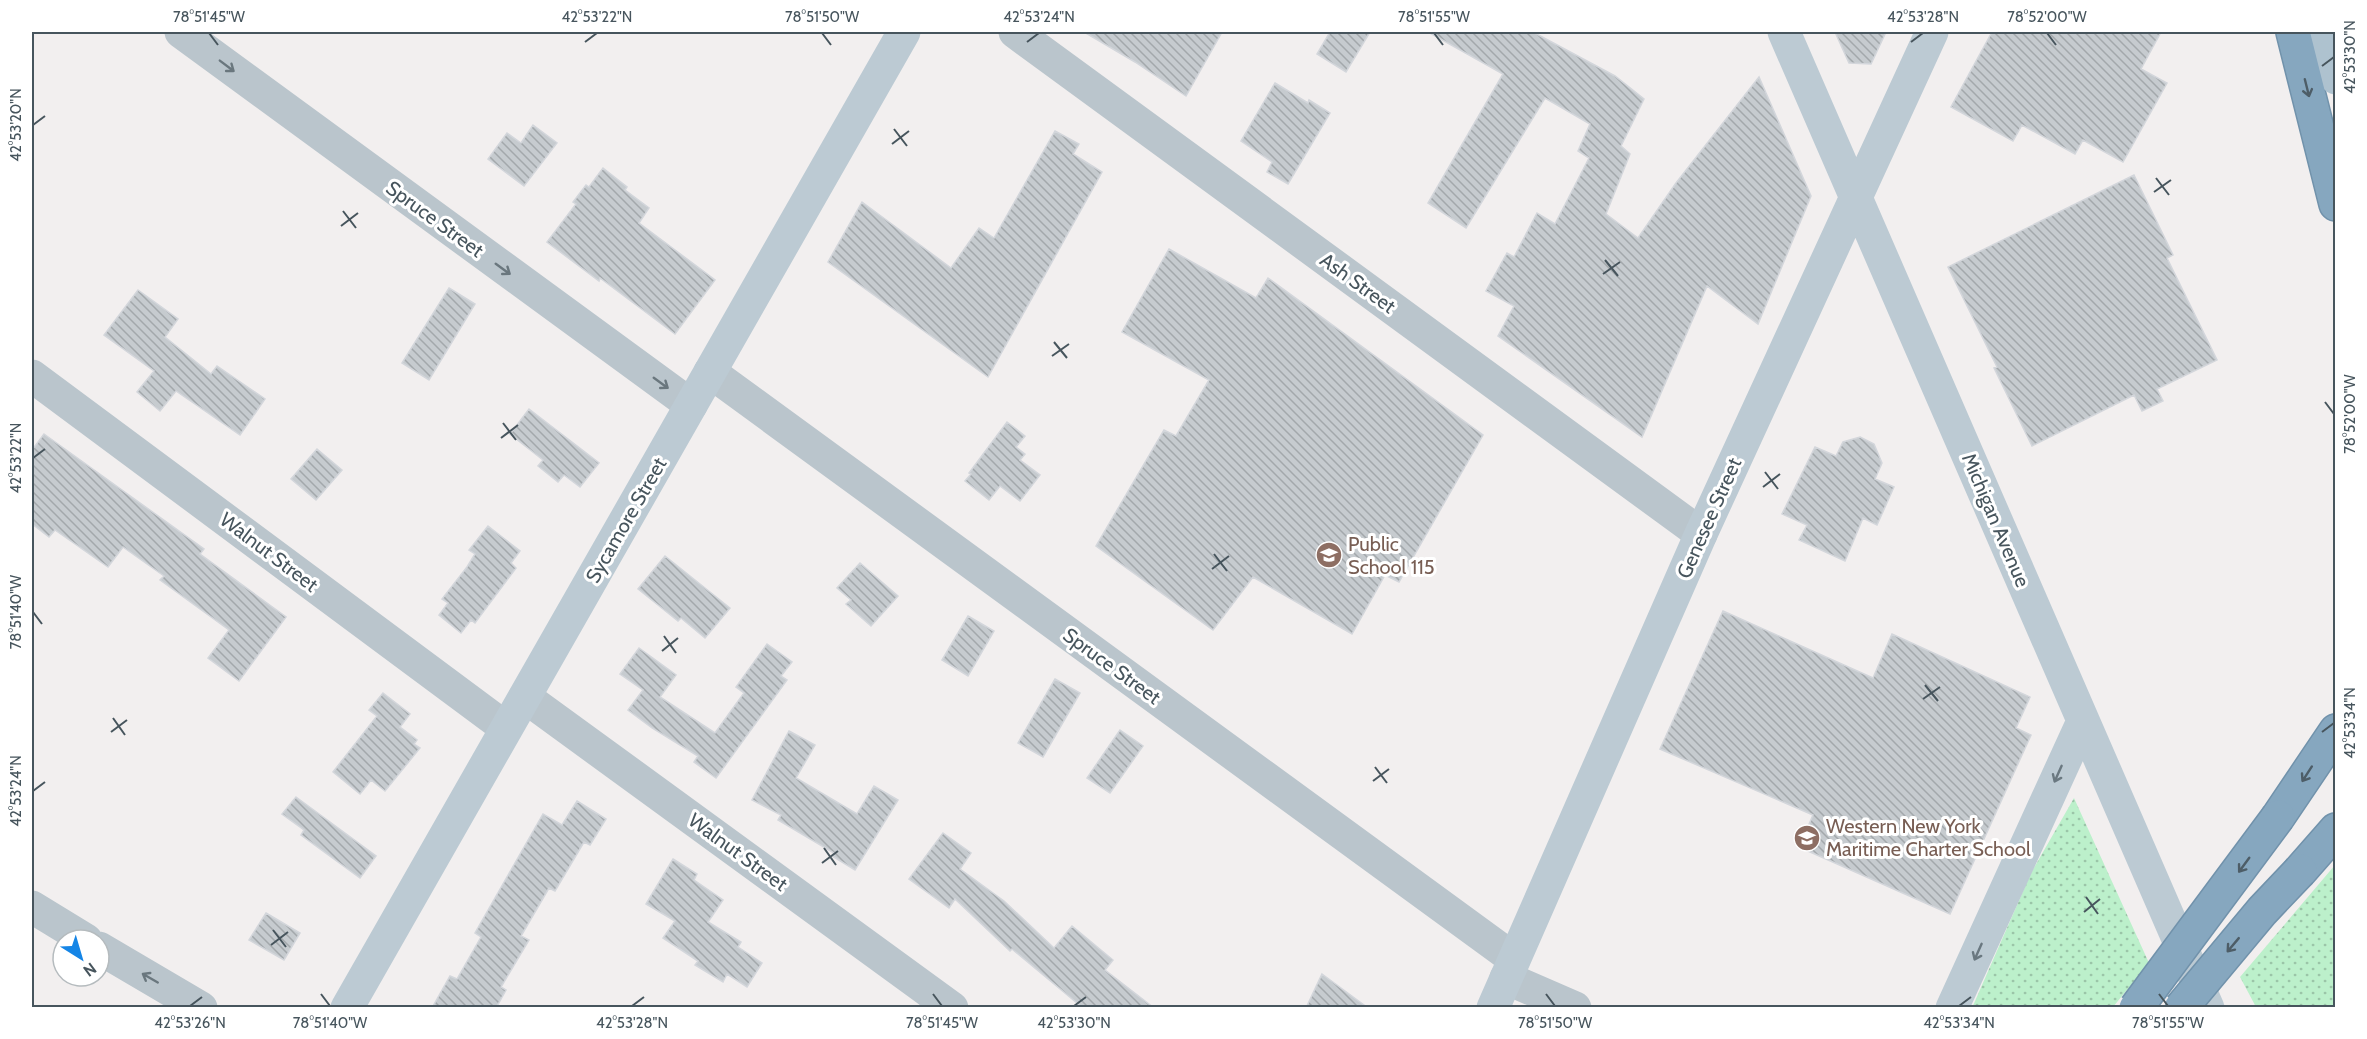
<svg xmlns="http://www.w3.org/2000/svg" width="2367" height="1039" font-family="Cabin,sans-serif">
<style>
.grass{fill:url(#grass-dots)}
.building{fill:url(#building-back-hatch);stroke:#d3d6db;stroke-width:1.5}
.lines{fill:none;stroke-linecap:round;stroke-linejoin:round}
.highway-casing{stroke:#7192ab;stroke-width:36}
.street{stroke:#bac5cc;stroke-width:33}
.secondary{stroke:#bccad3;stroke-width:33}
.primary{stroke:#aec2cf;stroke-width:33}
.highway{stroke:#86a7bf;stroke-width:33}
.highway-bridge-casing{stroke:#7192ab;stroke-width:36;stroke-linecap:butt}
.highway-bridge{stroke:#86a7bf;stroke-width:33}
.oneway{stroke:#6a777e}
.oneway2{stroke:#4d5d67}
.oneway3{stroke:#6a7880}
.ticks{fill:none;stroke:#47555d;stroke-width:2}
.labels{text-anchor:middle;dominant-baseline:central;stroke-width:6;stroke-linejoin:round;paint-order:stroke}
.street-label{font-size:20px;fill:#47555d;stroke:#fff}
.education-label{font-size:20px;fill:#785e54;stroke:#fff;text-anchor:start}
.neatline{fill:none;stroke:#47555d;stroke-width:2}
.ticks-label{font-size:15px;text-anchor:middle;fill:#47555d}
</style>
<defs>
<pattern id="grass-dots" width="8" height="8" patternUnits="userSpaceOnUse" patternTransform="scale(1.5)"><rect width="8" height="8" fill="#bcf0cb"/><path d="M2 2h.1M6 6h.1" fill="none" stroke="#9bc5a8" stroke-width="1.8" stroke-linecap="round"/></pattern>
<pattern id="building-back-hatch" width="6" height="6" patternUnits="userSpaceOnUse" patternTransform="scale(1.5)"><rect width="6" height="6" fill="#c6cbcf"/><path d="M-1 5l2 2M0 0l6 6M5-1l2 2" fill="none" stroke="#a3a8ab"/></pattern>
</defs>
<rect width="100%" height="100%" fill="#f2efef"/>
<path class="grass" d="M2074 798 2149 963 2113 1007 1972 1008 2031 873Z
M2335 865V1007H2256L2240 977Z"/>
<path class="building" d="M1084 32H1222L1186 96 1135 62Z
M1330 32H1370L1346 72 1317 54Z
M1428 32H1533L1615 76 1644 99 1621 146 1630 154 1606 214 1638 238 1676 183 1759 77 1811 196 1758 324 1707 286 1642 437 1498 336 1514 306 1486 291 1507 253 1514 257 1537 213 1555 224 1589 158 1578 151 1590 124 1545 98 1466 228 1428 203 1503 74Z
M1835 32H1886L1871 64 1849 63Z
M1992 32H2161L2141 69 2167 83 2123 162 2083 140 2075 154 2022 125 2013 141 1951 107Z
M1275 83 1308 103 1309 100 1330 113 1288 184 1267 172 1272 162 1241 141Z
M533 125 557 143 524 186 488 159 507 133 521 143Z
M1055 131 1079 144 1073 154 1102 172 988 377 828 262 862 202 951 268 979 228 994 238Z
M603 168 627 187 625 190 649 208 639 223 715 280 675 334 600 278 599 281 547 242 576 204 573 202 586 185 589 187Z
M2134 175 2173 255 2167 258 2217 360 2157 389 2163 401 2142 411 2134 395 2032 446 1994 368 1997 367 1948 267Z
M1169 249 1256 298 1268 278 1483 435 1399 582 1385 575 1352 634 1253 577 1213 630 1096 546 1164 430 1176 436 1209 380 1122 332Z
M449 288 475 304 429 380 402 363Z
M138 290 178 319 165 337 211 374 217 366 265 399 240 435 176 391 160 411 137 392 154 371 104 335Z
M529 409 599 463 580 487 564 475 558 482 538 466 543 460 510 434Z
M1007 422 1025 436 1016 447 1025 454 1020 460 1040 475 1020 501 1000 486 989 500 965 481 971 474 969 473Z
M44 434 204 549 200 554 286 617 239 681 208 658 229 630 160 580 164 576 123 547 108 567 55 530 49 537 32 524V450Z
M1860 437 1874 444 1882 463 1875 479 1894 487 1877 525 1863 518 1845 561 1799 540 1807 525 1782 514 1815 447 1836 456 1843 442Z
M317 449 342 470 316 500 291 479Z
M488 526 520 551 511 563 516 568 475 623 471 620 461 633 439 615 448 603 442 599 467 567 475 554 469 550Z
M665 556 730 608 705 638 681 618 678 621 638 589Z
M860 563 898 596 871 626 846 604 851 600 837 588Z
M1723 611 1873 678 1892 634 2030 697 2016 728 2031 735 1950 914 1799 847 1813 815 1660 749Z
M968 616 994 631 968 676 942 660Z
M767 644 792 662 781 676 787 680 716 778 694 762 698 756 652 728 628 710 643 690 620 674 639 648 676 675 660 697 715 733 744 693 736 687Z
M1055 679 1080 693 1043 757 1018 743Z
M383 693 410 714 400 727 417 740 414 744 420 748 385 791 371 780 360 794 333 772 377 716 369 710Z
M1120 730 1143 746 1110 793 1087 778Z
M789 731 815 745 796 778 857 814 874 786 898 800 855 870 832 856 834 853 778 820 781 815 752 800Z
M296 797 376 856 360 878 301 835 304 830 282 814Z
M577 801 606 819 590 845 584 842 555 891 549 888 521 936 529 940 501 987 506 990 496 1008H432L450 976 457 979 481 937 475 933 543 814 562 825Z
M943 833 971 853 960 869 1004 901 1054 948 1072 926 1113 960 1105 970 1154 1008H1083L1012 949 1010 951 955 899 949 908 909 879Z
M673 859 697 874 694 880 723 900 708 922 741 942 738 947 762 963 747 987 727 974 723 982 695 965 698 961 663 938 675 921 646 904Z
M266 913 300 933 284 960 249 940Z
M1322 974 1368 1008H1306Z"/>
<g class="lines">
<defs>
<path id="highway" d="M2293 32 2336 204
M2278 817 2336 731
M2300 871 2336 830"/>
</defs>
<use href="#highway" class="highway-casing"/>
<path class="street" d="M181 32 691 405
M1015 32 1701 534
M710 372 1514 959
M32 376 506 728
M525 697 952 1008
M32 907 86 940
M99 948 201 1008
M1506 978 1575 1008"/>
<path class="secondary" d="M1784 32 2208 1008
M347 1008 904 32
M1493 1008 1701 534 1932 32
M1952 1008 2083 721"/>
<path class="primary" d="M2315 32 2336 78"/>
<use href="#highway" class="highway"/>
<defs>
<path id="highway-bridge" d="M2136 1008 2278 817
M2181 1008 2262 911 2300 871"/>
</defs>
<use href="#highway-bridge" class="highway-bridge-casing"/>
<use href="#highway-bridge" class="highway-bridge"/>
</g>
<defs><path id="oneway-shaft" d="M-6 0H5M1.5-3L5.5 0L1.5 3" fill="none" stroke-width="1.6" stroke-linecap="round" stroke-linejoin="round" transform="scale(1.5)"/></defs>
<g class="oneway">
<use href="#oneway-shaft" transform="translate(227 66) rotate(37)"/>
<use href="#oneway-shaft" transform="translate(503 269) rotate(36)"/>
<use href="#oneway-shaft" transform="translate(661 383) rotate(36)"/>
<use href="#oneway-shaft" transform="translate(150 978) rotate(-150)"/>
</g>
<g class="oneway2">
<use href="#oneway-shaft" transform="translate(2307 88) rotate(76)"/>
<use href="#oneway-shaft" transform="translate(2307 774) rotate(123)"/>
<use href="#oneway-shaft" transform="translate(2244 865) rotate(126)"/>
<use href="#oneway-shaft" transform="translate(2233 945) rotate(130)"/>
</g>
<g class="oneway3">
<use href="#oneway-shaft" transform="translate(2058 774) rotate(114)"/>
<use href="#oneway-shaft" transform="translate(1978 952) rotate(114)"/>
</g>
<path class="ticks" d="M209 33 218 45M822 33 831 45M1434 33 1443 45M2047 33 2056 45M585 42 597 33M1027 42 1039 33M1911 42 1923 33M2322 66 2334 57M33 125 45 116M894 129 907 146M892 144 909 131M2156 178 2169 195M2154 192 2171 180M343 211 356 228M341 226 358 213M1605 260 1618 276M1603 274 1620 262M1054 342 1067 358M1052 356 1069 344M2325 402 2334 414M503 423 516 440M501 438 518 425M33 458 45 449M1765 472 1778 489M1763 487 1780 474M1214 554 1227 571M1212 569 1229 556M33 612 42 624M664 636 676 653M662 651 678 638M1925 685 1938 701M1923 699 1940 687M113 718 125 735M111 732 127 720M2322 732 2334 723M1375 767 1387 783M1373 781 1389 769M33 791 45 782M824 848 836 865M822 863 838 851M2086 897 2098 914M2084 912 2100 899M273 930 286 947M271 945 288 932M321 994 330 1006M933 994 942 1006M1546 994 1555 1006M2159 994 2168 1006M190 1006 202 997M632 1006 644 997M1074 1006 1086 997M1959 1006 1971 997"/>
<defs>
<symbol id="school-disc" viewBox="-11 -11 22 22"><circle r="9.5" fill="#8d6e63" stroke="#fff"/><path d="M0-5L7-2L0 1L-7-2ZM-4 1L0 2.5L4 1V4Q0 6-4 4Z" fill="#fff"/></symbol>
</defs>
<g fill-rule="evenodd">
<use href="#school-disc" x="1314" y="540" width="30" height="30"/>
<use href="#school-disc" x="1792" y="823" width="30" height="30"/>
</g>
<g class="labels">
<g class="street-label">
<text transform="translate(435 219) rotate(36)">Spruce Street</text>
<text transform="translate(1358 283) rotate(36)">Ash Street</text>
<text transform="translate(1709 518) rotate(-66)">Genesee Street</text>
<text transform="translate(626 520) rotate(-60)">Sycamore Street</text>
<text transform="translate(1996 520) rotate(67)">Michigan Avenue</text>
<text transform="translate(269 552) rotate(37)">Walnut Street</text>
<text transform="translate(1112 666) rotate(36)">Spruce Street</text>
<text transform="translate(738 852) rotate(36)">Walnut Street</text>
</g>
<g class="education-label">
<text x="1348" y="544">Public<tspan x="1348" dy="23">School 115</tspan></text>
<text x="1826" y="826">Western New York<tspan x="1826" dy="23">Maritime Charter School</tspan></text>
</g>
</g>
<rect width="2367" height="1039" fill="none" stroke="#ffffff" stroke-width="66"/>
<g transform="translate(81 958) rotate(143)"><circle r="28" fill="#ffffff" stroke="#b5bbbe" stroke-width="1.5"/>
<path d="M0-4.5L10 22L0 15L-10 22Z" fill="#1585e6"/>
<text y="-9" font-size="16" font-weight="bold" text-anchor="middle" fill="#47555d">N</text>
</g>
<rect x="33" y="33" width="2301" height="973" class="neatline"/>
<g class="ticks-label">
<text x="209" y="22">78°51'45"W</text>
<text x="597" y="22">42°53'22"N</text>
<text x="822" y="22">78°51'50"W</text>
<text x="1039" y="22">42°53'24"N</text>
<text x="1434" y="22">78°51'55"W</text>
<text x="1923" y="22">42°53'28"N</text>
<text x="2047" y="22">78°52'00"W</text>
<text transform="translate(2350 57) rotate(-90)" y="5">42°53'30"N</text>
<text transform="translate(16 125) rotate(-90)" y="5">42°53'20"N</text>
<text transform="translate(2350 414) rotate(-90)" y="5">78°52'00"W</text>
<text transform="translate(16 458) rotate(-90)" y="5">42°53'22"N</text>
<text transform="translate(16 612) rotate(-90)" y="5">78°51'40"W</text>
<text transform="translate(2350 723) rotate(-90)" y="5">42°53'34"N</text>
<text transform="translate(16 791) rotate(-90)" y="5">42°53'24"N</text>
<text x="190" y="1028">42°53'26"N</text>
<text x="330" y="1028">78°51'40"W</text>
<text x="632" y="1028">42°53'28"N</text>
<text x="942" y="1028">78°51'45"W</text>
<text x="1074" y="1028">42°53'30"N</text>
<text x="1555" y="1028">78°51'50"W</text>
<text x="1959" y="1028">42°53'34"N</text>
<text x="2168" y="1028">78°51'55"W</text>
</g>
</svg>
